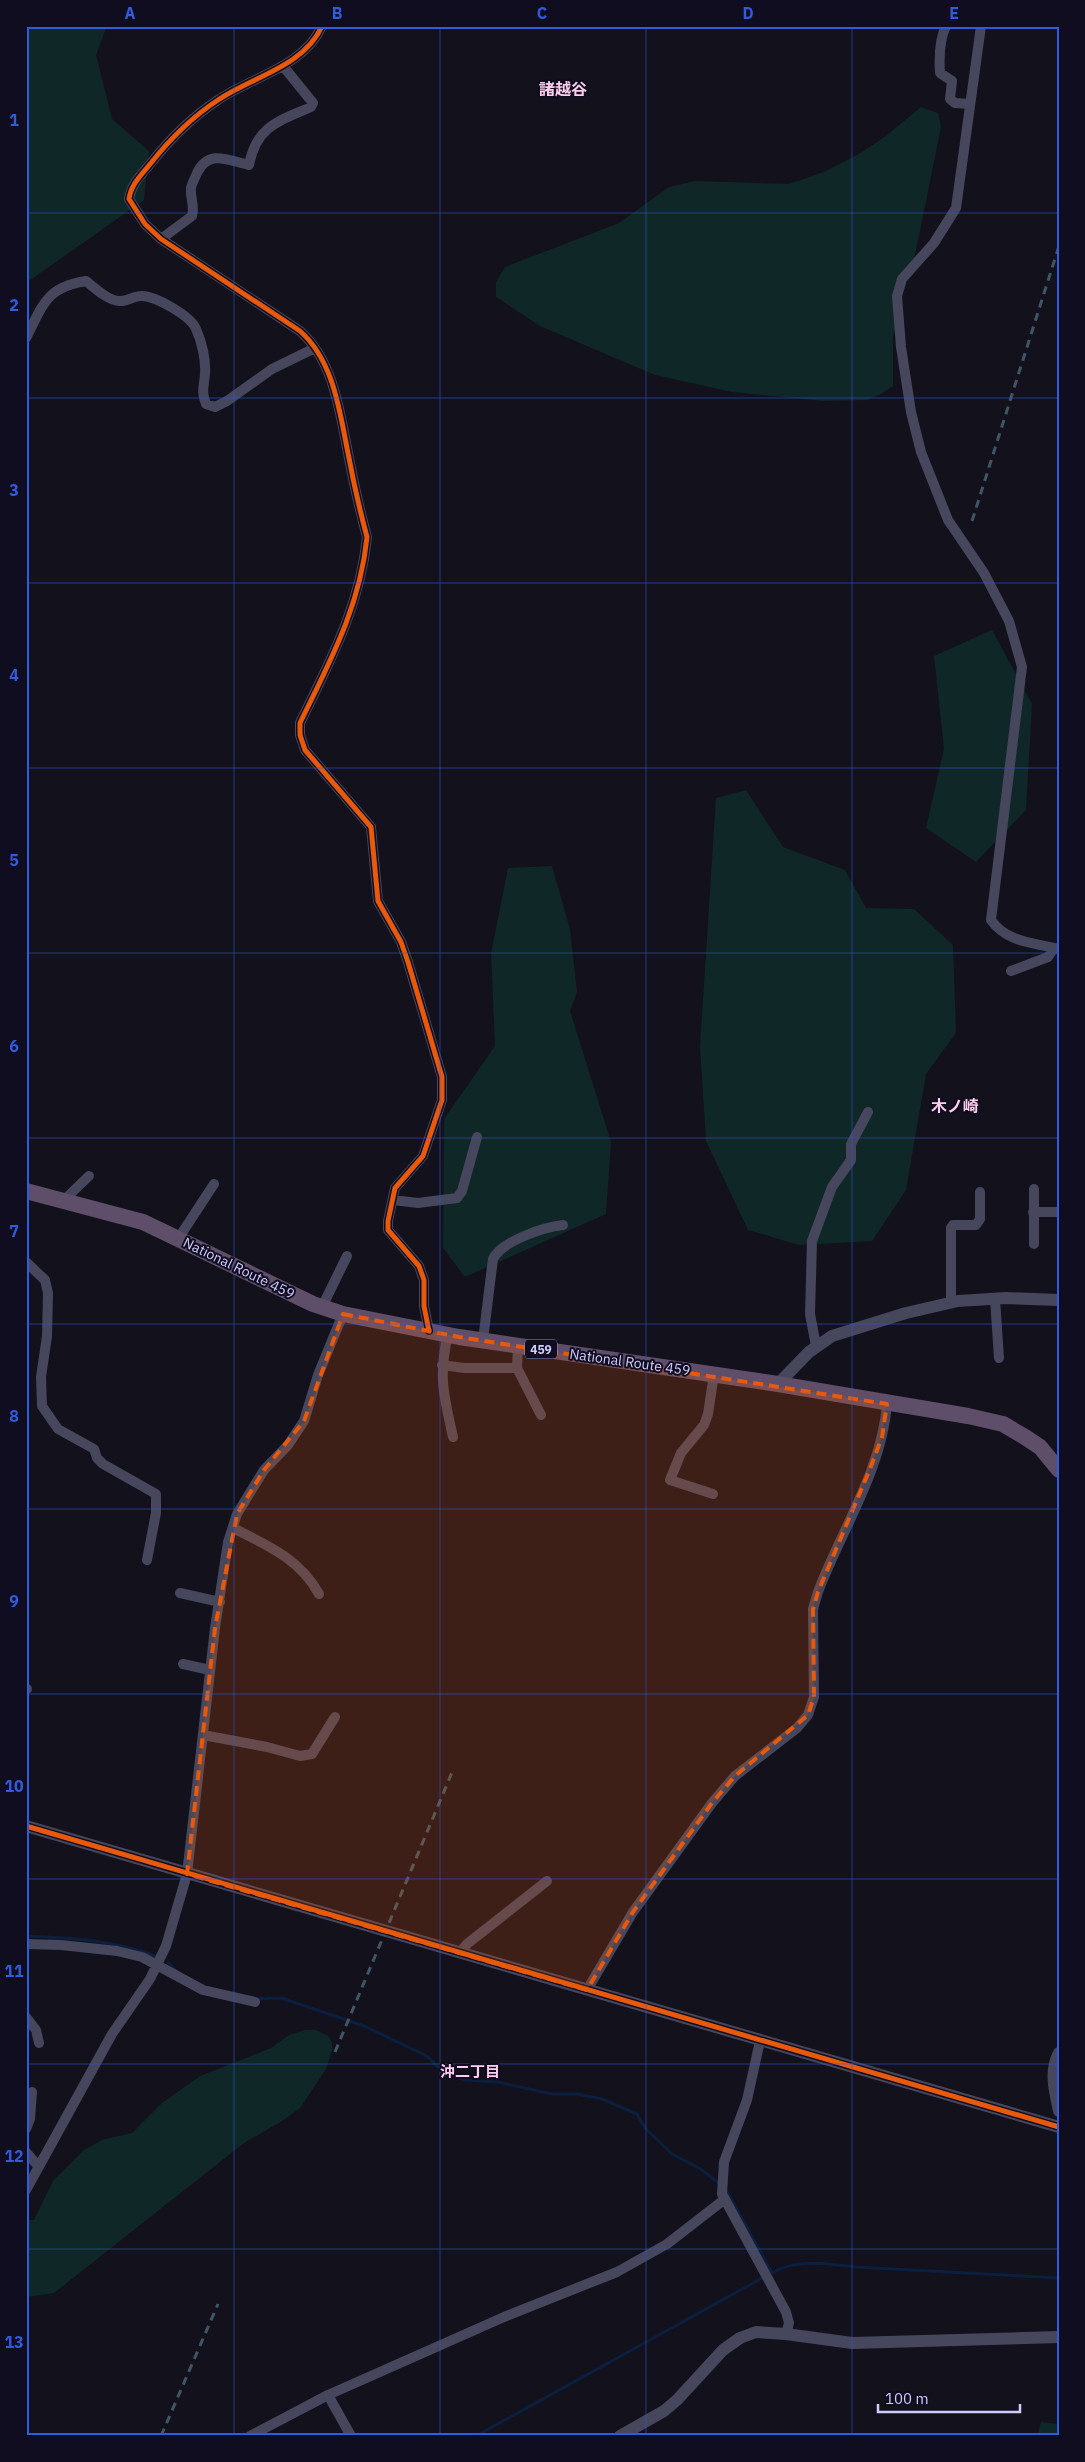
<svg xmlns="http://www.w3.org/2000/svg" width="1085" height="2462" font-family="'IBM Plex Sans','Noto Sans JP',sans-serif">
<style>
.green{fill:#102727}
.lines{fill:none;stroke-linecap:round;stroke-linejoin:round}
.stream{stroke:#0b1f3f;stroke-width:3}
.minor{stroke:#46465d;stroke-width:10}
.tertiary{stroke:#46465d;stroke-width:12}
.trunk{stroke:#5f4e6a;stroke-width:16}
.rail{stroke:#3f5666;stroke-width:3;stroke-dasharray:8 6;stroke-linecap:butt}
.cycleway-casing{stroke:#100d20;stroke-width:8}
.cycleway{stroke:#e8590c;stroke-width:5}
.marked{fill:#e8590c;fill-opacity:0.2;stroke:#e8590c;stroke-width:4;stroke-dasharray:10 6;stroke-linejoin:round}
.grid{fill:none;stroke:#2f5bdc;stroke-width:1;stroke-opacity:0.55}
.labels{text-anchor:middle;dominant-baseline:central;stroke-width:4;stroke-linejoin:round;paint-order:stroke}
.shield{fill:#100d20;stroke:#9793bc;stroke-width:1}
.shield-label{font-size:12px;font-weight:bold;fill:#d1ccff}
.street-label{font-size:14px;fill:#d1ccff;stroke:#100d20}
.neighbourhood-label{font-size:15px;font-weight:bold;fill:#ffceee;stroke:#100d20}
.quarter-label{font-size:16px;font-weight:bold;fill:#ffceee;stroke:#100d20}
.neatline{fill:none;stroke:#2f5bdc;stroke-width:2}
.grid-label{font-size:16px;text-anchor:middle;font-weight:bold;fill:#2f5bdc}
</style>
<rect width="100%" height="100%" fill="#13111c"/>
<path class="green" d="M26 26H107L96 55 112 119 149 151 144 200 26 283Z
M921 107 938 113 941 127 913 265 901 298 893 336V386L881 394 867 400 823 401 732 392 655 375 540 326 496 297V282L505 267 619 223 669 187 695 181 789 184 824 172 859 154 886 136Z
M992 630 1032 704 1026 810 976 862 926 828 944 749 934 656Z
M746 790 783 847 845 870 866 908 914 909 953 945 956 1033 926 1074 906 1190 872 1241 799 1245 748 1230 706 1141 700 1046 716 798Z
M552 866 570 929 577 992 570 1011 611 1142 606 1214 465 1277 443 1248 444 1119 495 1046 491 953 508 868Z
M305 2030H316L328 2036 332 2042V2051L326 2069 300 2108 282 2121 244 2143 54 2293 26 2297V2220H34L53 2181 84 2150 102 2140 132 2133 162 2103 200 2076 271 2048 289 2035Z
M1041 2422 1059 2424V2436H1037Z"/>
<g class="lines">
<path class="stream" d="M26 1936C71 1938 113 1940 156 1956
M168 1962 176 1971
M256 1999 281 1998 364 2026 427 2056 444 2073 465 2080 498 2082 552 2094H577L602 2099 637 2114 645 2128 672 2154 699 2168 720 2184
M725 2188 772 2273
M772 2273C798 2258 827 2264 856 2267L1059 2278
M476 2436 764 2277"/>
<path class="minor" d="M322 26C304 67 251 77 218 100 192 117 170 139 151 163 142 174 131 184 129 199L145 224 161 239 300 331C335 362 340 415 349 458 354 485 360 511 367 537 360 607 330 661 300 723V735L305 750 371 827 378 901 401 942 408 962 442 1077V1100L423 1156 395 1188 388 1221V1230L419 1266 424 1280V1306L429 1331
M946 26C939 40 939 57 940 73L952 81 950 99 955 103 970 104
M981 26 956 208 934 243 902 279 897 296 901 347 911 412 921 452 948 520 984 573 1009 621 1022 667 991 920C1006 942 1034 943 1059 949
M161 239 192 216C195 206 190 198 191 188 192 183 195 178 197 173 209 149 227 160 249 165 256 127 278 121 311 107L313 103 283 66
M26 338C43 305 46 287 86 281 95 288 107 300 119 301 126 302 134 296 141 296 154 295 191 316 196 329 202 342 206 360 205 374 204 386 201 392 206 404L215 407 227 401 272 369 315 348
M1011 971 1048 957 1054 948
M1034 1189V1244
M64 1200 89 1176
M393 1200 418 1203 457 1198 462 1191 477 1137
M1033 1212H1059
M178 1239 214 1184
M26 1262 45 1280 48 1293 47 1336 41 1377 42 1406 58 1429 94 1449 97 1458 103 1464 156 1494V1513L147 1560
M995 1299 999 1358
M951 1303V1228L953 1225H976L980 1219V1192
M322 1307 347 1256
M448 1334C438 1377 444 1396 453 1437
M483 1340 493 1259C502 1241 544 1227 563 1225
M518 1345 517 1368 541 1415
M816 1346 810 1314 812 1241 832 1187 851 1160V1144L868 1112
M442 1365 464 1368H517
M713 1494 670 1480 681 1453 704 1425 708 1414 714 1374
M233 1528C267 1545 300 1559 319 1594
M180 1593 220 1602
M183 1664 210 1670
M26 1688 27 1689
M203 1735 267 1747 300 1756 312 1754 335 1717
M26 1944 61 1945 117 1951 142 1957 203 1990 255 2002
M459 1953 467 1944 547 1881
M587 1990 633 1912 712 1803 735 1776 797 1728 808 1715 814 1697 813 1609 818 1592C841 1531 882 1470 887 1404
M26 2017 36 2030 39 2043
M760 2041 747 2100 724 2162 722 2194 786 2312 789 2323 786 2334
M26 2129 30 2119 32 2092
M26 2152 39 2167
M26 2190 112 2034 150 1979 166 1946 187 1874 215 1628 228 1542 237 1514 251 1491 264 1470 288 1445 304 1421 318 1375 343 1314
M328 2395 351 2436
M250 2436 328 2395 504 2317 617 2272 667 2244 725 2199"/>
<path class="tertiary" d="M778 1384 809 1352 832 1336 906 1313 958 1301 1006 1298 1059 1300
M26 1826 1059 2127
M1059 2053C1049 2071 1055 2092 1059 2111
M620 2436 664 2411 677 2400 723 2350 740 2338 756 2332 786 2334 852 2343 1059 2337"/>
<path class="trunk" d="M26 1191 143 1222 313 1304 343 1314 459 1337 778 1384 968 1416 1003 1424 1025 1437 1040 1447 1059 1470"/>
<path class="rail" d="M972 521 1059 246
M335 2052 453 1770
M161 2436 218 2304"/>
<defs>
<path id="cycleway" d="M322 26C304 67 251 77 218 100 192 117 170 139 151 163 142 174 131 184 129 199L145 224 161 239 300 331C335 362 340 415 349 458 354 485 360 511 367 537 360 607 330 661 300 723V735L305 750 371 827 378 901 401 942 408 962 442 1077V1100L423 1156 395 1188 388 1221V1230L419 1266 424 1280V1306L429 1331
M26 1826 1059 2127"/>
</defs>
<use href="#cycleway" class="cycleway-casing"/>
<use href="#cycleway" class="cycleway"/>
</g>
<path class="marked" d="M343 1314 459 1337 887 1404 882 1437 870 1469 818 1592 813 1609 814 1697 808 1715 735 1776 712 1803 633 1912 587 1990 187 1874 215 1628 237 1514 264 1470 304 1421Z"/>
<path class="grid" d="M234 26V2436M440 26V2436M646 26V2436M852 26V2436M26 213H1059M26 398H1059M26 583H1059M26 768H1059M26 953H1059M26 1138H1059M26 1324H1059M26 1509H1059M26 1694H1059M26 1879H1059M26 2064H1059M26 2249H1059"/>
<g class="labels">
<rect class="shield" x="525" y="1339.5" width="32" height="19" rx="4"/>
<g class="shield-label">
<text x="541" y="1349">459</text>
</g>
<g class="street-label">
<text transform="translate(239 1268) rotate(26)">National Route 459</text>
<text transform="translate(630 1362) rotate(8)">National Route 459</text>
</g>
<g class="neighbourhood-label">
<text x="470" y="2071">沖二丁目</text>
</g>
<g class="quarter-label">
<text x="563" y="89">諸越谷</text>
<text x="955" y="1106">木ノ崎</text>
</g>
</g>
<rect width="1085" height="2462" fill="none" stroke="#100d20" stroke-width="55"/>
<path d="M878 2404v8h142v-8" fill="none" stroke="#d1ccff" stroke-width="2.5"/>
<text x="885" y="2404" font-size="15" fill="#d1ccff" stroke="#100d20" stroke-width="4" paint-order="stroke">100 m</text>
<rect x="28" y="28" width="1030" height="2406" class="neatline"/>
<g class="grid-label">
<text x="130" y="19">A</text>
<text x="337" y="19">B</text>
<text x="542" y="19">C</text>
<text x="748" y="19">D</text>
<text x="954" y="19">E</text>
<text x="14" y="126">1</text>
<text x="14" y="311">2</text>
<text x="14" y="496">3</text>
<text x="14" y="681">4</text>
<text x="14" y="866">5</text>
<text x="14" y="1052">6</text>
<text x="14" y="1237">7</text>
<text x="14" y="1422">8</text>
<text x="14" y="1607">9</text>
<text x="14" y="1792">10</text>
<text x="14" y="1977">11</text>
<text x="14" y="2162">12</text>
<text x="14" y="2348">13</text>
</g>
</svg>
